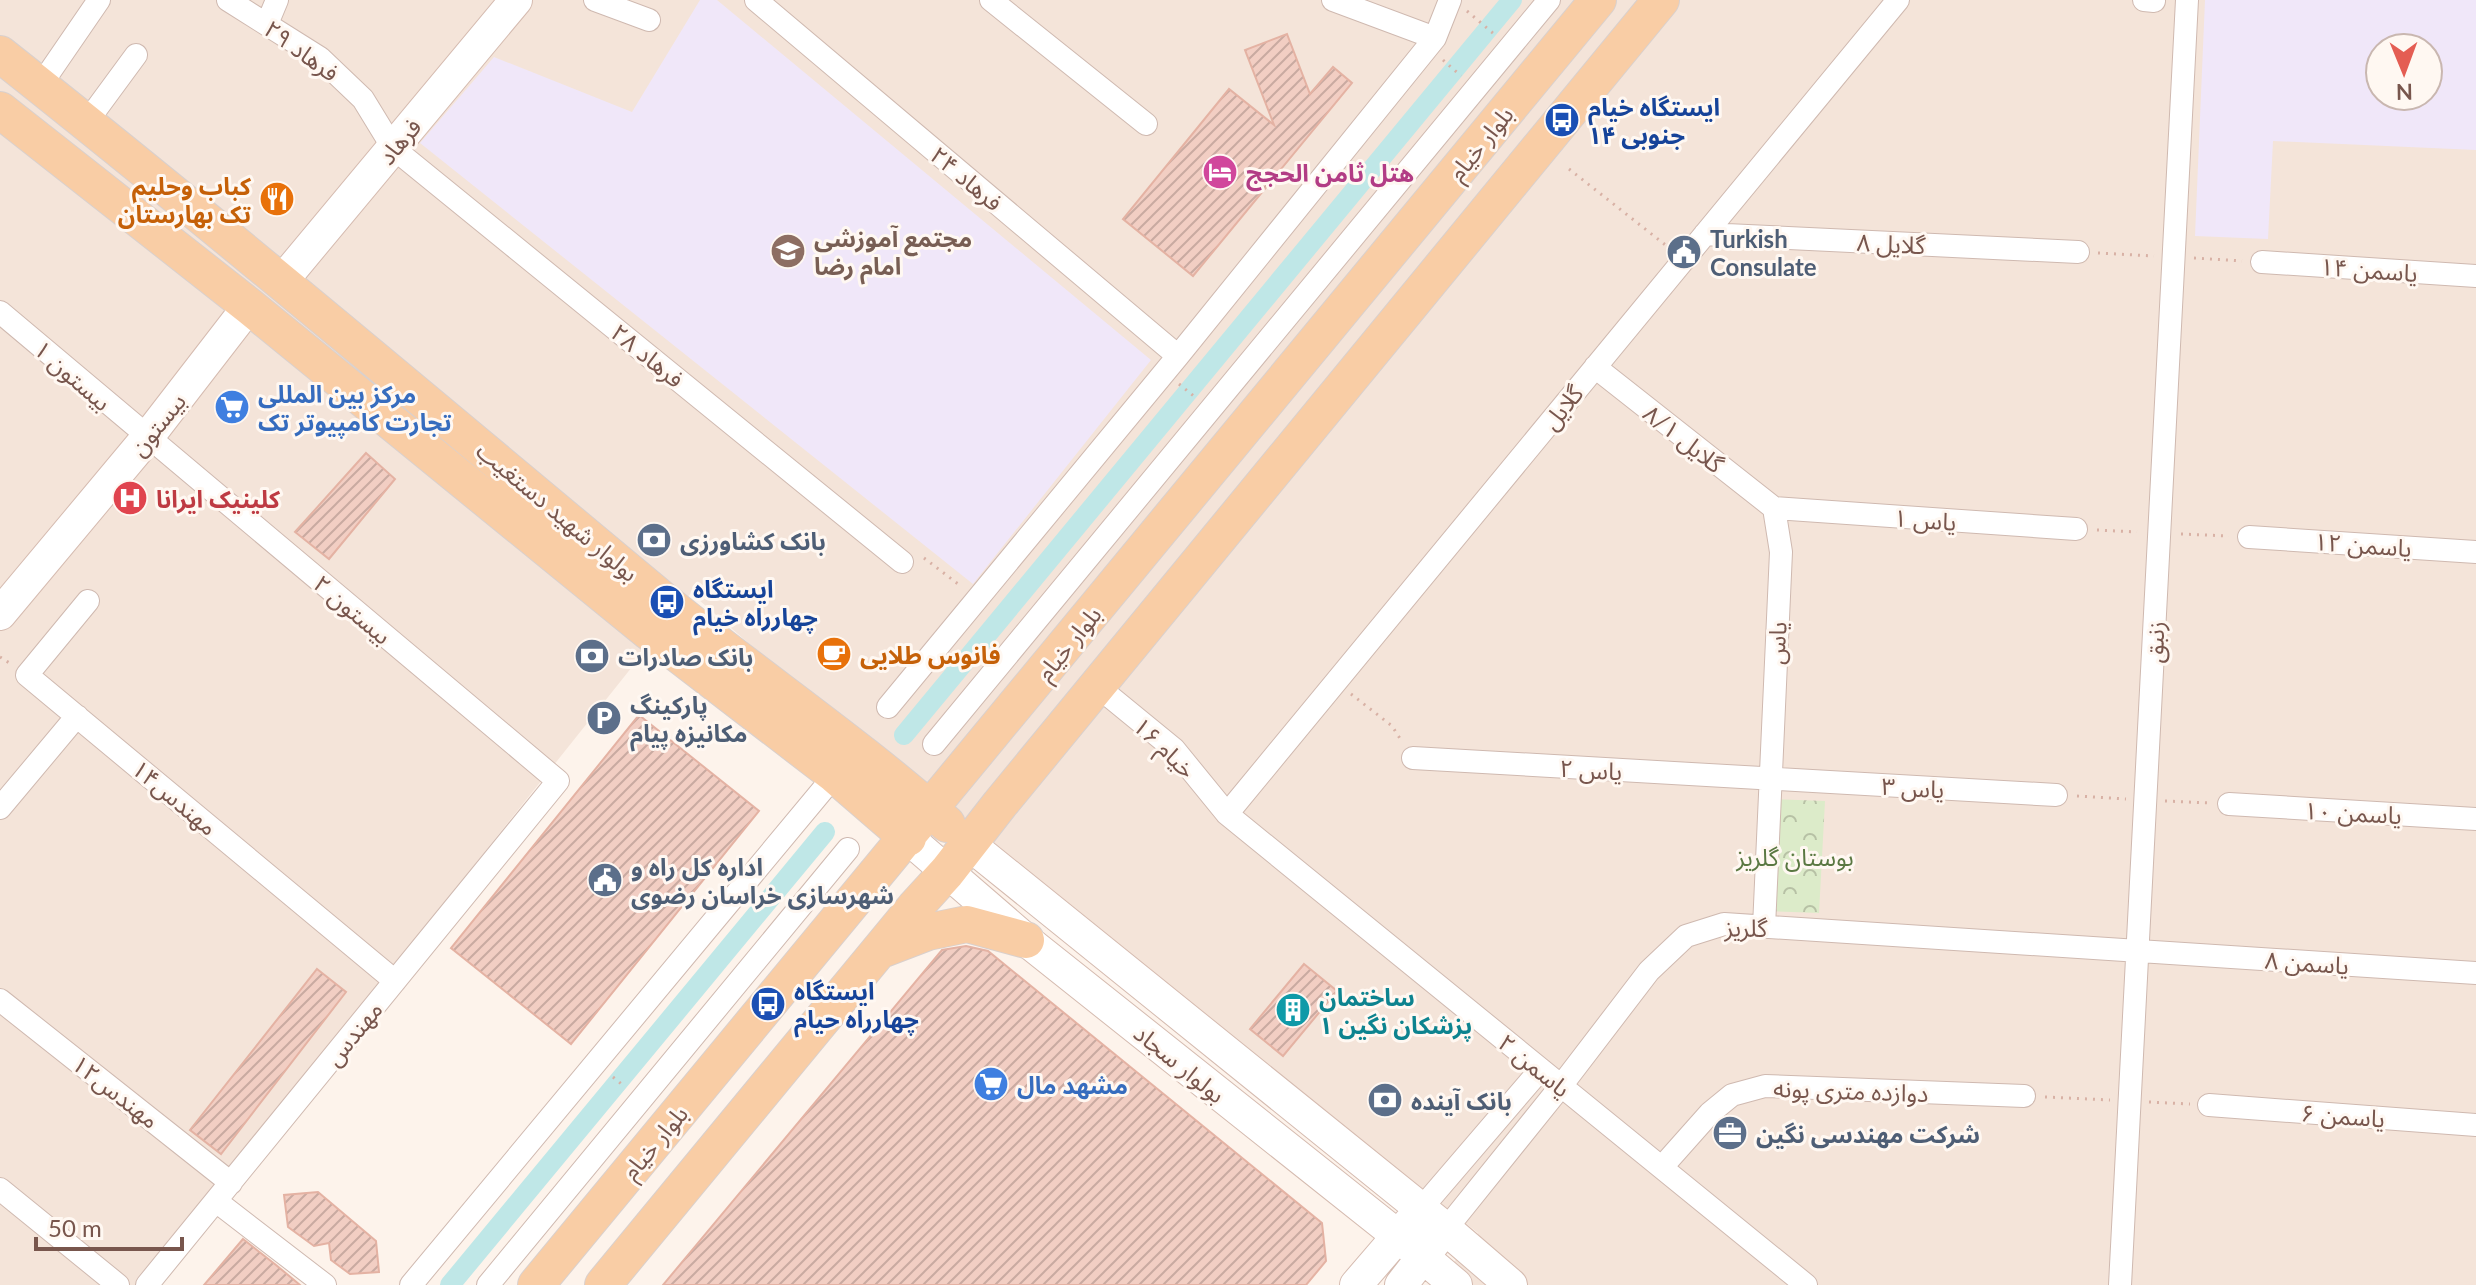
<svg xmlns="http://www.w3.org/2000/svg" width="2476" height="1285" font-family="Lato,'Noto Sans Arabic',sans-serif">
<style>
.residential{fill:#f4e4d9;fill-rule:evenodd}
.education{fill:#f0e7f9;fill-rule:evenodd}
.forest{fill:url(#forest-crowns)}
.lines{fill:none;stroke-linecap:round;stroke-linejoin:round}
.canal{stroke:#bfe7e7;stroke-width:20}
.building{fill:url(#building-hatch);stroke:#e4b2a3;stroke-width:2}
.street-casing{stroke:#cfb9b0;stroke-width:24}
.secondary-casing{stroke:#d5bbb0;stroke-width:34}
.primary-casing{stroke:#d9d0cd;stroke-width:38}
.path{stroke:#d8b1a5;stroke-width:3;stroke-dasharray:2 6;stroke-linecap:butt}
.street{stroke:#fff;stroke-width:22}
.secondary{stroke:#fff;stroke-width:32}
.primary{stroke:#f9cda5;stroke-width:36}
.labels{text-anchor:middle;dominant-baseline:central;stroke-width:6;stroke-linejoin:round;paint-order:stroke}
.street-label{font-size:24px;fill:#78564d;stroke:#fff8f2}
.transit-label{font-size:24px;font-weight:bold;fill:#164399;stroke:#fff8f2;text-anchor:start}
.hotel-label{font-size:24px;font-weight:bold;fill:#b23c85;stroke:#fff8f2;text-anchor:start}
.food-label{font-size:24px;font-weight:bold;fill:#c56008;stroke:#fff8f2;text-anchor:end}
.education-label{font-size:24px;font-weight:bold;fill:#785e54;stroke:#fff8f2;text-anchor:start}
.service-label{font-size:24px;font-weight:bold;fill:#4e5e75;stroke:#fff8f2;text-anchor:start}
.shop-label{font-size:24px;font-weight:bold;fill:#366cbe;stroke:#fff8f2;text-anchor:start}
.health-label{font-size:24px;font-weight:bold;fill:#be3a42;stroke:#fff8f2;text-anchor:start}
.park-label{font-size:24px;fill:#5a7842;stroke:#fff8f2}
.culture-label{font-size:24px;font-weight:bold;fill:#0d838f;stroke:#fff8f2;text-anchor:start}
</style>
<defs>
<pattern id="forest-crowns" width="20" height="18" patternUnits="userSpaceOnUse" patternTransform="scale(2)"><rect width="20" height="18" fill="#dcebc9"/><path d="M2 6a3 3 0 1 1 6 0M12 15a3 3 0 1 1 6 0" fill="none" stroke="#b7c1a5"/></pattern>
<pattern id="building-hatch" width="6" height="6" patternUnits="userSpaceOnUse" patternTransform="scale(2)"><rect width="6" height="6" fill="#f2cec3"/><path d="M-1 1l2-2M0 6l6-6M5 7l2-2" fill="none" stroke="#c9aaa1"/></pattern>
</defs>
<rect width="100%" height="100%" fill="#fdf3eb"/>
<path class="residential" d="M0 0H2476V1285H1435L1478 1233 850 732 691 593 139 1285H0ZM2380 48H2428V96H2380Z"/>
<path class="education" d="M700 0H717L1151 360 973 584 420 143 494 57 632 112Z
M2205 0H2476V150L2273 141 2268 239 2195 236ZM2428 48V96H2380V48Z"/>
<path class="forest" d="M1770 799 1825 801 1819 913 1765 911Z"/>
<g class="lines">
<path class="canal" d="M904 735 1512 0
M450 1285 825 832"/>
</g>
<path class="building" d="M1287 34 1310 94 1333 67 1352 83 1193 276 1123 219 1229 89 1274 125 1245 50Z
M366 453 395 479 329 559 295 532Z
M639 715 759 811 571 1044 451 948Z
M966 946 988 951 1322 1223 1326 1261 1306 1285H663L942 950Z
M1304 964 1337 991 1283 1056 1250 1029Z
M317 969 346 992 221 1154 190 1130Z
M318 1192 376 1241 379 1272 350 1274 331 1260 329 1243 314 1246 288 1227 284 1195Z
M243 1239 276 1265 300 1285H204Z"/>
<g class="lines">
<defs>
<path id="street" d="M228 0 320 58 363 99 393 148 902 562
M595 0 649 20
M756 0 1178 356
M991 0 1146 124
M1333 0 1435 38
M2144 0 2154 1
M267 24 277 0
M40 86 99 0
M86 123 136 55
M1705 234 2078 252
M2262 262 2476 276
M0 312 558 781 147 1285
M1595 367 1774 508
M1774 508 2076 529
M2249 537 2476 552
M88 601 27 675 395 981
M1097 686 1174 749 1227 814 1806 1285
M888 707 1178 356 1435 38 1450 0
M934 744 1549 0
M1413 758 2056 795
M2229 804 2476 819
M0 808 77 716
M1227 814 1898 0
M1764 927 1781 552 1774 508
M0 1000 231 1183
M2209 1105 2476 1125
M1662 1167 1710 1113 1732 1095 1765 1086 2024 1096
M0 1189 118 1285
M216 1201 325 1285
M1420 1210 1540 1070
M1446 1229 1561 1086 1649 971 1686 936 1724 924 2476 973
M411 1285 835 775
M488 1285 848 849
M2120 1285 2187 0"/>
<path id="secondary" d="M282 281 516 0
M0 614 147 438 249 306
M908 838 1026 940 1398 1236 1456 1285
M969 844 1446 1229 1511 1285
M1356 1285 1411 1221
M1401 1285 1436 1240"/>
<path id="primary" d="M0 54C225 232 443 417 663 600 756 676 857 744 947 824
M0 110 249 306 649 632 835 775 908 838
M881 950 928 932 967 924 1026 940
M536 1285 1598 0
M603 1285 915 907 947 872 1000 804 1661 0"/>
</defs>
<use href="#street" class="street-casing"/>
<use href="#secondary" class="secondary-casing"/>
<use href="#primary" class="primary-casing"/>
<path class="path" d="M1467 11 1494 34
M1443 60 1461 76
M1569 169 1668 247
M2098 253 2154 256
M2194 258 2242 261
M1179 384 1195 397
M2097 530 2137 532
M2181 534 2229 536
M924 558 962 587
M0 657 11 664
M1351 694 1392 726 1401 740
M2077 796 2126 799
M2165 801 2210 803
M613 1077 625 1087
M2045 1097 2110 1100
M2149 1102 2190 1104"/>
<use href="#street" class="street"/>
<use href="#secondary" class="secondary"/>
<use href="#primary" class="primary"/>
</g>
<defs>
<symbol id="bus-disc" viewBox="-11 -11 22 22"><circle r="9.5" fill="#1a4fb4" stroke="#fff8f2"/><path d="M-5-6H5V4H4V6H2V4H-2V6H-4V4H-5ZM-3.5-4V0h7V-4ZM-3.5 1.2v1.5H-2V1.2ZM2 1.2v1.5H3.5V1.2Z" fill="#fff"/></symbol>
<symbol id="hotel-disc" viewBox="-11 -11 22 22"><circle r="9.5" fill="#d1479c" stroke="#fff8f2"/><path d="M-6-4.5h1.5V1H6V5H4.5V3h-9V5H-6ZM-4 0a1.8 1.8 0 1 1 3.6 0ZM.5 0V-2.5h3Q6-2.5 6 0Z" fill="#fff"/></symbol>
<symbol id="restaurant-disc" viewBox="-11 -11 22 22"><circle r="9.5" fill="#e8710a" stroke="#fff8f2"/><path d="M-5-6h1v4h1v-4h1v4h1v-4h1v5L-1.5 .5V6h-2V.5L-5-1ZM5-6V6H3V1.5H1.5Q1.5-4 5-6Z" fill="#fff"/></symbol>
<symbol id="school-disc" viewBox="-11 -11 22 22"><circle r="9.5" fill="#8d6e63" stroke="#fff8f2"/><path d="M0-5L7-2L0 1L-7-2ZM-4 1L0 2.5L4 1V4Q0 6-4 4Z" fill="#fff"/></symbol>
<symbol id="civic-disc" viewBox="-11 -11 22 22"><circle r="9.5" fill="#5c6f8a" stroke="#fff8f2"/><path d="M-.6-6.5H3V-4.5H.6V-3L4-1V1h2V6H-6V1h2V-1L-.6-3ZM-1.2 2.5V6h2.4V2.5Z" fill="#fff"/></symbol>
<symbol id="supermarket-disc" viewBox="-11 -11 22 22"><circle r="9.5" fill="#3f7fe0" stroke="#fff8f2"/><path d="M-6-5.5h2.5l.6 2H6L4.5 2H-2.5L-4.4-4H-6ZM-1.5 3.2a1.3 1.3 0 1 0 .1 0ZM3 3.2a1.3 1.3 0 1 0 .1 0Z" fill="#fff"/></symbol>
<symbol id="hospital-disc" viewBox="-11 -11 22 22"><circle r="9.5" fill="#e0444e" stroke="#fff8f2"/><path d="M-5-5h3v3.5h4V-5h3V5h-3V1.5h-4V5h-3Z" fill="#fff"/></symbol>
<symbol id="bank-disc" viewBox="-11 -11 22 22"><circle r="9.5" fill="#5c6f8a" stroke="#fff8f2"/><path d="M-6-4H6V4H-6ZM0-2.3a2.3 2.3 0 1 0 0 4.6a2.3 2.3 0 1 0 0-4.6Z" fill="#fff"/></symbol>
<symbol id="cafe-disc" viewBox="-11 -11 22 22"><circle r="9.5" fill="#e8710a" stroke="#fff8f2"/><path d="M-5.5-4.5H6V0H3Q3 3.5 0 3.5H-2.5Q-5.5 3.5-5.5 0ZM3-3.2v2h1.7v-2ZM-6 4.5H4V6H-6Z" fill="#fff"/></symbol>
<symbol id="parking-disc" viewBox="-11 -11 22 22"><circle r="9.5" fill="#5c6f8a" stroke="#fff8f2"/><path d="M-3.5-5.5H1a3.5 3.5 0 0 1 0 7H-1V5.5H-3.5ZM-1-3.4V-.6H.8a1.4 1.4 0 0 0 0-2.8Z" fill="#fff"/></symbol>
<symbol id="building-disc" viewBox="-11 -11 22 22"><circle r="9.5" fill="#0f9aa8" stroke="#fff8f2"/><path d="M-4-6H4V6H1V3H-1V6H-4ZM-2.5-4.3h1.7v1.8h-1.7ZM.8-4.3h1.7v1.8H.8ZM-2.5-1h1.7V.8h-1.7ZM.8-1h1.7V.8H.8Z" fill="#fff"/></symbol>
<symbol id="office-disc" viewBox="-11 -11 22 22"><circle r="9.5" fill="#5c6f8a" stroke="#fff8f2"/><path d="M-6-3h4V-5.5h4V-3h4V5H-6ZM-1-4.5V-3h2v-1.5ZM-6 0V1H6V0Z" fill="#fff"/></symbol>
</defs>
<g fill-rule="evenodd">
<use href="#bus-disc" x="1542" y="100" width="40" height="40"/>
<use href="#hotel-disc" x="1200" y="152" width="40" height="40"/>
<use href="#restaurant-disc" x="257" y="179" width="40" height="40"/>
<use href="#school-disc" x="768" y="231" width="40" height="40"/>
<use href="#civic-disc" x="1664" y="232" width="40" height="40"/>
<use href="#supermarket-disc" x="212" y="387" width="40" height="40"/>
<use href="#hospital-disc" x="110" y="478" width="40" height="40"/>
<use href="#bank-disc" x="634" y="520" width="40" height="40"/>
<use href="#bus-disc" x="647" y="582" width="40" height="40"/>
<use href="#cafe-disc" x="814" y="634" width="40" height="40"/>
<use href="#bank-disc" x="572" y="636" width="40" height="40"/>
<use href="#parking-disc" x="584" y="698" width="40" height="40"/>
<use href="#civic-disc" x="585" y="860" width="40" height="40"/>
<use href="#bus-disc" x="748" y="984" width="40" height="40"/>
<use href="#building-disc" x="1273" y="990" width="40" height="40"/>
<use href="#supermarket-disc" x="971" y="1064" width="40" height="40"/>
<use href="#bank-disc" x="1365" y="1080" width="40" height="40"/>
<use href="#office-disc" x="1710" y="1113" width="40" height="40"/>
</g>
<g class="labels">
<g class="street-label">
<text transform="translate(302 50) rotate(36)">فرهاد ۲۹</text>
<text transform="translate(399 141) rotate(-50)">فرهاد</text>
<text transform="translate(1480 143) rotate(-51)">بلوار خیام</text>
<text transform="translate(967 178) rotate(40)">فرهاد ۲۴</text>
<text transform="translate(1891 243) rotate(3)">گلایل ۸</text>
<text transform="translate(2369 269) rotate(4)">یاسمن ۱۴</text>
<text transform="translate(648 355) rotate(39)">فرهاد ۲۸</text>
<text transform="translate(73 375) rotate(41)">بیستون ۱</text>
<text transform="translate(1562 407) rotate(-51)">گلایل</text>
<text transform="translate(157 424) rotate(-51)">بیستون</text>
<text transform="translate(1684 438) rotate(38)">گلایل ۸/۱</text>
<text transform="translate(558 511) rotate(40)">بولوار شهید دستغیب</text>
<text transform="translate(1925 519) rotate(4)">یاس ۱</text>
<text transform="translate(2363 544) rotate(4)">یاسمن ۱۲</text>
<text transform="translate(353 609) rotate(40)">بیستون ۲</text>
<text transform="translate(2154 642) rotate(-87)">زنبق</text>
<text transform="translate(1068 643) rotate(-51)">بلوار خیام</text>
<text transform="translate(1776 643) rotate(-87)">یاس</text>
<text transform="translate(1165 747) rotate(44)">خیام ۱۶</text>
<text transform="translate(1591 769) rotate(3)">یاس ۲</text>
<text transform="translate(1913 787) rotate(3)">یاس ۳</text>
<text transform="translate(175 797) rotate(40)">مهندس۱۴</text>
<text transform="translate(2353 812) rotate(3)">یاسمن ۱۰</text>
<text transform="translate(1746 927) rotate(1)">گلریز</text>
<text transform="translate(2307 962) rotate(4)">یاسمن ۸</text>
<text transform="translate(353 1033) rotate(-51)">مهندس</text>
<text transform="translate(1180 1063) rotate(39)">بولوار سجاد</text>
<text transform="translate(1535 1065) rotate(39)">یاسمن ۲</text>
<text transform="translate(1851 1090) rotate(2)">دوازده متری پونه</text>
<text transform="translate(116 1091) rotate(38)">مهندس۱۲</text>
<text transform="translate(2343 1115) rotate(4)">یاسمن ۶</text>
<text transform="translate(654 1142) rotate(-50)">بلوار خیام</text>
</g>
<g class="transit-label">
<text x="1588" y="106">ایستگاه خیام<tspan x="1588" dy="28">جنوبی ۱۴</tspan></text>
<text x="693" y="588">ایستگاه<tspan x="693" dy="28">چهارراه خیام</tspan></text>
<text x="794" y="990">ایستگاه<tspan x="794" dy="28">چهارراه حیام</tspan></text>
</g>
<g class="hotel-label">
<text x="1246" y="172">هتل ثامن الحجج</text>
</g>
<g class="food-label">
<text x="251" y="185">کباب وحلیم<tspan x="251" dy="28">تک بهارستان</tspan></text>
<text x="860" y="654" text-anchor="start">فانوس طلایی</text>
</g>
<g class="education-label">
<text x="814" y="237">مجتمع آموزشی<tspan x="814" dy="28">امام رضا</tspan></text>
</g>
<g class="service-label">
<text x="1710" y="238">Turkish<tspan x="1710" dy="28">Consulate</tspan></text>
<text x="680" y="540">بانک کشاورزی</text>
<text x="618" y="656">بانک صادرات</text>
<text x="630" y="704">پارکینگ<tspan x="630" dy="28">مکانیزه پیام</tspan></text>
<text x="631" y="866">اداره کل راه و<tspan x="631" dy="28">شهرسازی خراسان رضوی</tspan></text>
<text x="1411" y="1100">بانک آینده</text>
<text x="1756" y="1133">شرکت مهندسی نگین</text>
</g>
<g class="shop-label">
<text x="258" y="393">مرکز بین المللی<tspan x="258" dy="28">تجارت کامپیوتر تک</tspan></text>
<text x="1017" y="1084">مشهد مال</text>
</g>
<g class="health-label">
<text x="156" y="498">کلینیک ایرانا</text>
</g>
<g class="park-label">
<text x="1795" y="856">بوستان گلریز</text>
</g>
<g class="culture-label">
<text x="1319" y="996">ساختمان<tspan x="1319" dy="28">پزشکان نگین ۱</tspan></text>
</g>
</g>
<g transform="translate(2404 72) rotate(179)"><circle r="38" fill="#fff8f2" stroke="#c9b7b0" stroke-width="2"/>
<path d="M0-6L14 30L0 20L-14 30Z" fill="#e45d53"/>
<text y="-12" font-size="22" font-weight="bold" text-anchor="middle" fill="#78564d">N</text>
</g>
<path d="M36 1237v12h146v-12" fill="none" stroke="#78564d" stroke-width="4"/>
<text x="48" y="1237" font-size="24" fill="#78564d" stroke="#fff8f2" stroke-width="6" paint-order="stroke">50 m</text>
</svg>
